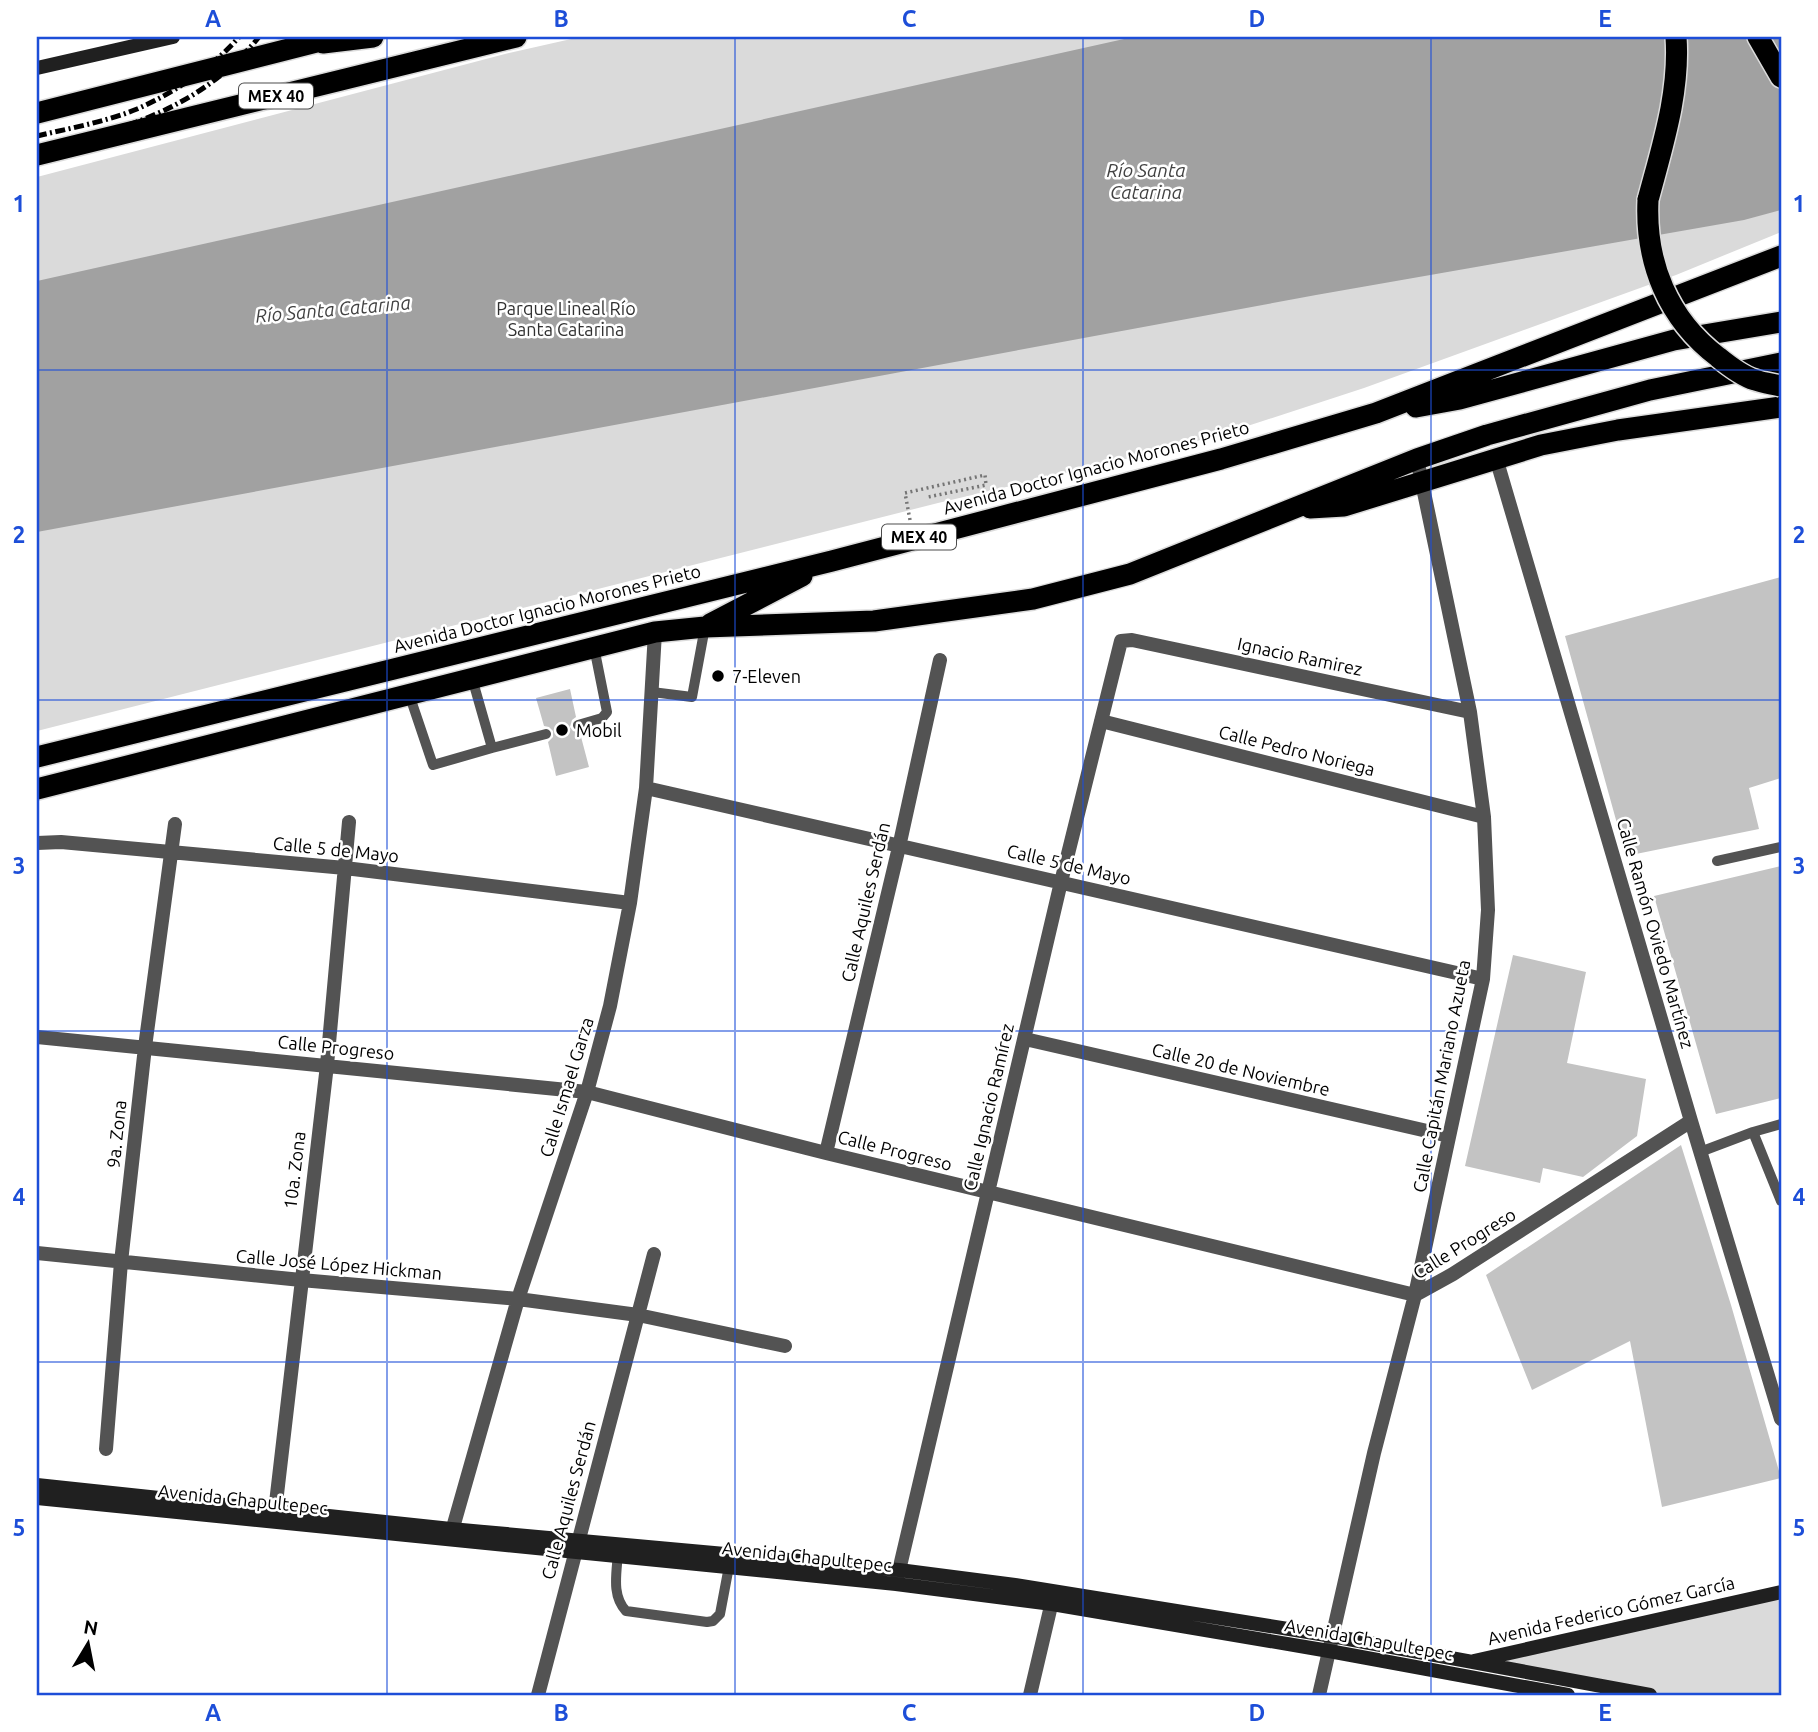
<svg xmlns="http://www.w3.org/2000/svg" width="1818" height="1732" font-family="Ubuntu,sans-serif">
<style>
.green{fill:#dadada}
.water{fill:#a1a1a1}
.building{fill:#c3c3c3}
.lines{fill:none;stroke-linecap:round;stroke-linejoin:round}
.highway-casing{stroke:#dbdbdb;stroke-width:24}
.path{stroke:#757575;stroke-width:3.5;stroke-dasharray:2 3.5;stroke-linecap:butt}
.lane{stroke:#535353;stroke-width:10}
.street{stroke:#535353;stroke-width:14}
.secondary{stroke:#202020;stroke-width:14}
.highway{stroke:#000;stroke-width:21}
.rail{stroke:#000;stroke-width:5;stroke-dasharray:10 3.5 2 3.5;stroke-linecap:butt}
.highway-bridge-casing{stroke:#dbdbdb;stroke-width:24;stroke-linecap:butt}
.highway-bridge{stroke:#000;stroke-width:21}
.grid{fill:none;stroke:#1d4ed8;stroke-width:2;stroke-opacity:0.55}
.poi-dot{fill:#000;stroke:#fff;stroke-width:2.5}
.labels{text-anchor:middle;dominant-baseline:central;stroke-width:5;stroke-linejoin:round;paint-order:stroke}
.shield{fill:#fff;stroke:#4c4c4c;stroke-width:2}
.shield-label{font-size:16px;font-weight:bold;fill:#000}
.park-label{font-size:18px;fill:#313131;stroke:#fff}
.street-label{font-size:18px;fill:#000;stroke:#fff}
.poi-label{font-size:18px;fill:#000;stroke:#fff;text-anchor:start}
.water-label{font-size:19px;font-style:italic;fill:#424242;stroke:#fff}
.neatline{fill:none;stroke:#1d4ed8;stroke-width:2.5}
.grid-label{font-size:23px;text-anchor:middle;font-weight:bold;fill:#1d4ed8}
</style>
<rect width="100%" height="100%" fill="#fff"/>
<path class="green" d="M580 37H1781V232L1676 275 1364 388 1229 432 1164 450 938 503 37 731V177L505 54Z
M1781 1592V1695H1650L1506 1669 1509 1653Z"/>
<path class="water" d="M1133 37H1781V210L1744 220 1316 295 37 532V281Z"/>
<path class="building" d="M1781 577V778L1749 788 1759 829 1626 856 1565 636Z
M570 689 576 717 572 720 570 727 573 731 580 733 589 767 556 776 548 742 553 737V731L549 727 544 726 536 698Z
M1781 866V1098L1716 1114 1654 896Z
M1513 955 1586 972 1567 1063 1646 1079 1637 1136 1583 1177 1543 1168 1540 1183 1465 1166Z
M1681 1145 1731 1305 1781 1478 1662 1507 1630 1341 1532 1390 1486 1275Z"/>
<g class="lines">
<defs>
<path id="highway" d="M1758 37 1781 77
M323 43 373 37
M37 113 336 37
M37 155 516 37
M1648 200C1662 147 1680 93 1676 37
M1416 407 1460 399 1674 340 1781 322
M1310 508 1344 506 1541 445 1618 430 1781 407
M710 624 802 576
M37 757 832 561 1221 459 1376 413 1781 256
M37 789 655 632 705 627 874 621 1033 599 1130 574 1417 459 1487 435 1650 390 1781 363"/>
</defs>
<use href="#highway" class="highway-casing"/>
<path class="path" d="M910 520 905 493 985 475 986 485 928 497"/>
<path class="lane" d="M472 678 492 748 546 734
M652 692 692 697 705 627
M409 694 433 765 492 748
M578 725 602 718 607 712 594 647
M1717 861 1781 847
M1753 1132 1781 1124
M1700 1152 1753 1132 1781 1201
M618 1552C617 1572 611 1595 626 1611L707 1622 713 1621 720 1614 730 1561"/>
<path class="street" d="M1496 458 1691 1121 1781 1419
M1101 721 1484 817
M646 788 1483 979
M37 843 61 842 345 868 630 903
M37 1037 587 1092 826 1153 1415 1295 1453 1274 1691 1121
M1025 1039 1449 1136
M826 1153 899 847 940 660
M37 1253 301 1280 518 1299 638 1315 785 1346
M106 1449 121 1262 145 1047 175 824
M274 1520 327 1065 349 822
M450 1538 518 1299 587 1092 610 1006 630 903 646 788 655 632
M897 1579 1061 882 1121 641 1132 640 1470 712
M538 1695 654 1254
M1030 1695 1054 1593
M1319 1695 1374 1453 1415 1295 1483 979 1488 910 1484 817 1470 712 1417 459"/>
<path class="secondary" d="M37 68 173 37
M37 1485 451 1529 899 1570 1015 1585 1332 1636 1650 1695
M37 1498 896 1584 1052 1604 1329 1651 1568 1695
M1474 1661 1781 1592"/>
<use href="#highway" class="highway"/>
<path class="rail" d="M37 136C70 128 106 122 137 109 174 93 213 67 239 37
M37 151C124 129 199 110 259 37"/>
<defs>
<path id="highway-bridge" d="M1648 200C1645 263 1668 319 1718 357 1729 366 1742 376 1755 380 1763 383 1773 384 1781 386"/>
</defs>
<use href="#highway-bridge" class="highway-bridge-casing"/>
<use href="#highway-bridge" class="highway-bridge"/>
</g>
<path class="grid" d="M387 37V1695M735 37V1695M1083 37V1695M1431 37V1695M37 370H1781M37 700H1781M37 1031H1781M37 1362H1781"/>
<g class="poi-dot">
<circle cx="718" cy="676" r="7"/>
<circle cx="562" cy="730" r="7"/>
</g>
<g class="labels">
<g class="shield">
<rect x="239" y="83.5" width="74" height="25" rx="5"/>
<rect x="882" y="524.5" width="74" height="25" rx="5"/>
</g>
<g class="shield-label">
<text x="276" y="96">MEX 40</text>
<text x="919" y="537">MEX 40</text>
</g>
<g class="park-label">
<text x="566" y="308">Parque Lineal Río<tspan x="566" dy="21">Santa Catarina</tspan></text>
</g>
<g class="street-label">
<text transform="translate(1096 467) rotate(-15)">Avenida Doctor Ignacio Morones Prieto</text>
<text transform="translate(547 608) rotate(-14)">Avenida Doctor Ignacio Morones Prieto</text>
<text transform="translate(1300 656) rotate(12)">Ignacio Ramirez</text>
<text transform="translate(1297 750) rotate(14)">Calle Pedro Noriega</text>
<text transform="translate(336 849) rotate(6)">Calle 5 de Mayo</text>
<text transform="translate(1069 864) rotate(13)">Calle 5 de Mayo</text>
<text transform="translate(865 902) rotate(-77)">Calle Aquiles Serdán</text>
<text transform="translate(1656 933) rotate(74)">Calle Ramón Oviedo Martínez</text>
<text transform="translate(336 1047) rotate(6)">Calle Progreso</text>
<text transform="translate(1241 1069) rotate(13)">Calle 20 de Noviembre</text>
<text transform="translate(1441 1076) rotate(-79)">Calle Capitán Mariano Azueta</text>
<text transform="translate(566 1087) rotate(-73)">Calle Ismael Garza</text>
<text transform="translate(988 1107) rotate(-77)">Calle Ignacio Ramírez</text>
<text transform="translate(116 1134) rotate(-84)">9a. Zona</text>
<text transform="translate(895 1150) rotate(14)">Calle Progreso</text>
<text transform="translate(294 1170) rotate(-83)">10a. Zona</text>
<text transform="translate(1464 1243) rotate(-32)">Calle Progreso</text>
<text transform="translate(339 1264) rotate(5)">Calle José López Hickman</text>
<text transform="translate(243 1499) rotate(6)">Avenida Chapultepec</text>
<text transform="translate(568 1500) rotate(-75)">Calle Aquiles Serdán</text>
<text transform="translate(807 1556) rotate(6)">Avenida Chapultepec</text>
<text transform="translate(1611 1610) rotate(-13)">Avenida Federico Gómez García</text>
<text transform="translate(1369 1639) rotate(10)">Avenida Chapultepec</text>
</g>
<g class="poi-label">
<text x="732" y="676">7-Eleven</text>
<text x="576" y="730">Mobil</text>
</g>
<g class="water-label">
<text x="1146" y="170">Río Santa<tspan x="1146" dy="22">Catarina</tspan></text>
<text transform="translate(333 309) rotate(-5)">Río Santa Catarina</text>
</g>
</g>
<rect width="1818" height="1732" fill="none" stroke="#ffffff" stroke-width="77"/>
<g transform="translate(88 1644) rotate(10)" stroke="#ffffff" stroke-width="5" paint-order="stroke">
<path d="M0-5L12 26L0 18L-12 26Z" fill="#000000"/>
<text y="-10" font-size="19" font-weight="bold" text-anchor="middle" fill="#000000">N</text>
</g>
<rect x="38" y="38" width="1742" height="1656" class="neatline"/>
<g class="grid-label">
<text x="213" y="27">A</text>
<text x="561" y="27">B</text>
<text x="909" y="27">C</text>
<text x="1257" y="27">D</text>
<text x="1605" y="27">E</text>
<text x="19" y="212">1</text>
<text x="1799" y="212">1</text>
<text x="19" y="543">2</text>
<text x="1799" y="543">2</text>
<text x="19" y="874">3</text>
<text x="1799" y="874">3</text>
<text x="19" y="1205">4</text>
<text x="1799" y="1205">4</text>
<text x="19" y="1536">5</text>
<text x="1799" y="1536">5</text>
<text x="213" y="1721">A</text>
<text x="561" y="1721">B</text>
<text x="909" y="1721">C</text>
<text x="1257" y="1721">D</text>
<text x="1605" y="1721">E</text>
</g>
</svg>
